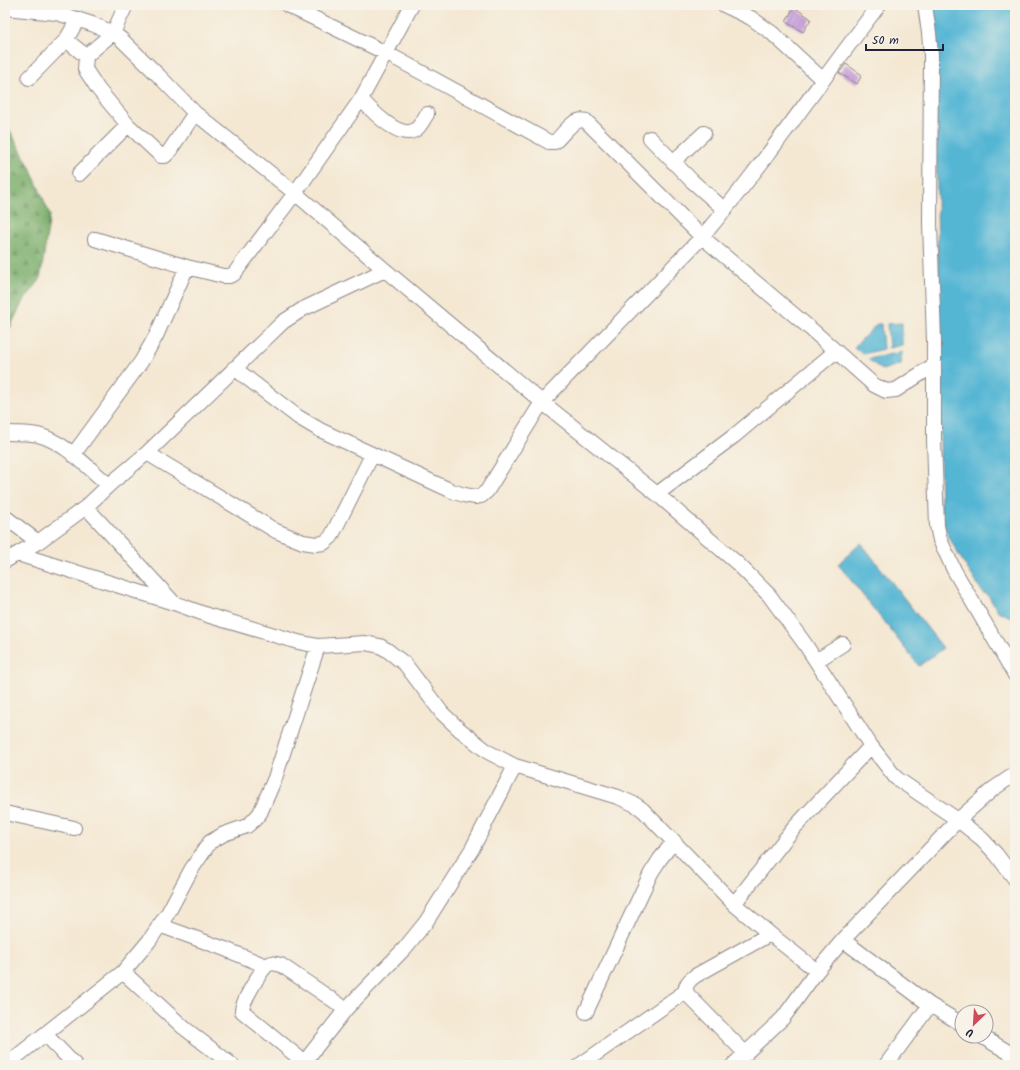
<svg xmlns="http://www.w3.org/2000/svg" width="1020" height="1070" font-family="Kalam,sans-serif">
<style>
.forest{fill:url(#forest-firs);stroke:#4c6752}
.water{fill:#55b6d4;stroke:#3c6c88}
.building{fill:url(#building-hatch)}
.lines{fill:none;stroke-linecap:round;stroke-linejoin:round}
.minor-casing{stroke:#8b8587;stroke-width:16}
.minor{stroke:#fff;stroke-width:14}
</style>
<defs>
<pattern id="forest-firs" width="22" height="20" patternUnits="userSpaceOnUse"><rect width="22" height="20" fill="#77ac68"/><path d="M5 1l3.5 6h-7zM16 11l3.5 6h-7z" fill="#618c57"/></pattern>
<pattern id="building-hatch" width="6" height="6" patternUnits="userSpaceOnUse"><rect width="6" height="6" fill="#c9a1dd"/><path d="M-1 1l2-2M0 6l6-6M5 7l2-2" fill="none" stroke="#a383b4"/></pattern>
</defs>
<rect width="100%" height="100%" fill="#f7f3e8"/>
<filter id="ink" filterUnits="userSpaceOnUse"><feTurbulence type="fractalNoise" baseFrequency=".025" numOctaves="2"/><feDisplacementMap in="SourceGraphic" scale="8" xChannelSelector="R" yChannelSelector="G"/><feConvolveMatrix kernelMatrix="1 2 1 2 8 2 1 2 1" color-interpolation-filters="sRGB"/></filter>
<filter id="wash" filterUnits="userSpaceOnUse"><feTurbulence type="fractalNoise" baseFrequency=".012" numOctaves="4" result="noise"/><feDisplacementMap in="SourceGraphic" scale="16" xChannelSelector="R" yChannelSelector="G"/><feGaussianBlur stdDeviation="0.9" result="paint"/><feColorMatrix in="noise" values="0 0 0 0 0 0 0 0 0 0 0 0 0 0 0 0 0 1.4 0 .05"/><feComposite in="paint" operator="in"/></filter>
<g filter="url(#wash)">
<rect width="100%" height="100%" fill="#f4e8d3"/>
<path class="forest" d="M5 122 30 167 50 215 40 280 22 303 5 338Z"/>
<path class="water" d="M933 5H1015V619L998 611 987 594 983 593C968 568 947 542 941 513L935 25Z
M902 323V345L889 348 887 324Z
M877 324H881L883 349 863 354 854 347Z
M902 352 901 364 882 370 868 359Z
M861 543 943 648 919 666 838 564Z"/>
<g id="blocks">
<path class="building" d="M794 7 811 19 803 32 786 22Z
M846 64 862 75 857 84 839 73Z"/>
</g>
</g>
<g filter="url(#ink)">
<use href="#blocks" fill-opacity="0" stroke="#8b8587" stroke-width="1"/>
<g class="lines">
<defs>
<path id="minor" d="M126 5 113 33 86 56 85 69 98 89 128 125 161 156H165L168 153 195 113
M287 5 386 53 549 142H555C563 135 574 116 586 121L702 237 812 330 874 385 886 391 896 390 934 365
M724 5 751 18 772 33 823 80
M925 5 929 33 931 55 930 224 934 340V440L937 526 940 540 954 570 1015 675
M5 8 57 13 92 24 113 33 121 39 159 76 195 113 295 193 385 270 542 402 657 494 738 564 769 595 805 644 871 746 896 778 958 820 982 839 996 854 1015 879
M66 40 86 56
M29 78 66 40 78 19
M361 99C370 109 397 138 413 131 419 129 423 120 427 114
M650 138 692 181 725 210
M673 162 704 133
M79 174 128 125
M95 239 187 267 223 276H229L234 274 295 193 361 99 412 5
M234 368 298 417 320 430 452 491 464 495 476 497 481 496 487 491 542 402 702 237C765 163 820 82 879 5
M7 433C17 433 28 433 38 435 65 442 88 468 109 485
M147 453 276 531 303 542 316 544 324 543 331 537 372 455
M73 455 141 362 156 336 187 267
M657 494 734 436 836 351
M86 507 172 601
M5 517 38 542
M18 554 174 603 210 616 298 642 318 646 365 643 380 646 387 650 405 664 442 713 459 729 488 752 515 766 618 797 636 805 643 810 734 904 770 934 817 971
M5 561 38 542 86 507 109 485 147 453 283 322 303 309 385 270
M816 661 843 644
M5 813 74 828
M734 904 794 828 871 746
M159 925 225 949 266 966
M843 940 930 1005 962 1024
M123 972 183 1027 232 1065
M586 1012 651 873 660 859 674 841
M45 1034 75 1065
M981 1036 1015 1056
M746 1054 688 995C683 987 688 981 695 976L770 934
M304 1062 242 1011C241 1004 260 972 266 966 268 964 269 964 272 963L281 965 346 1009
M6 1065 123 972 149 941 168 913 191 870 210 842 224 834 247 826 254 820 260 813 275 778 318 646
M302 1065 346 1009 405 948 426 922 472 849 515 766
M580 1065 686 991
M733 1065 783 1018 817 971 843 940 958 820 993 789 1015 774
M886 1065 930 1005"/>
</defs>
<use href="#minor" class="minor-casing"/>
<use href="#minor" class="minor"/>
</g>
</g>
<rect width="1020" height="1070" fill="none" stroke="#f7f3e8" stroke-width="20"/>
<g transform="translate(974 1024) rotate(205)"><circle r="19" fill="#f7f3e8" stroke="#a29fa3"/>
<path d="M0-3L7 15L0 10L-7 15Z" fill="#d1495b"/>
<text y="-6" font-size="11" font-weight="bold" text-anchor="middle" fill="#22223b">U</text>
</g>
<path d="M866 44v6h77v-6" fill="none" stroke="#22223b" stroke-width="2"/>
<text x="872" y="44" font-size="12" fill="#22223b" stroke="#f7f3e8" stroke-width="3" paint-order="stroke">50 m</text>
</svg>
